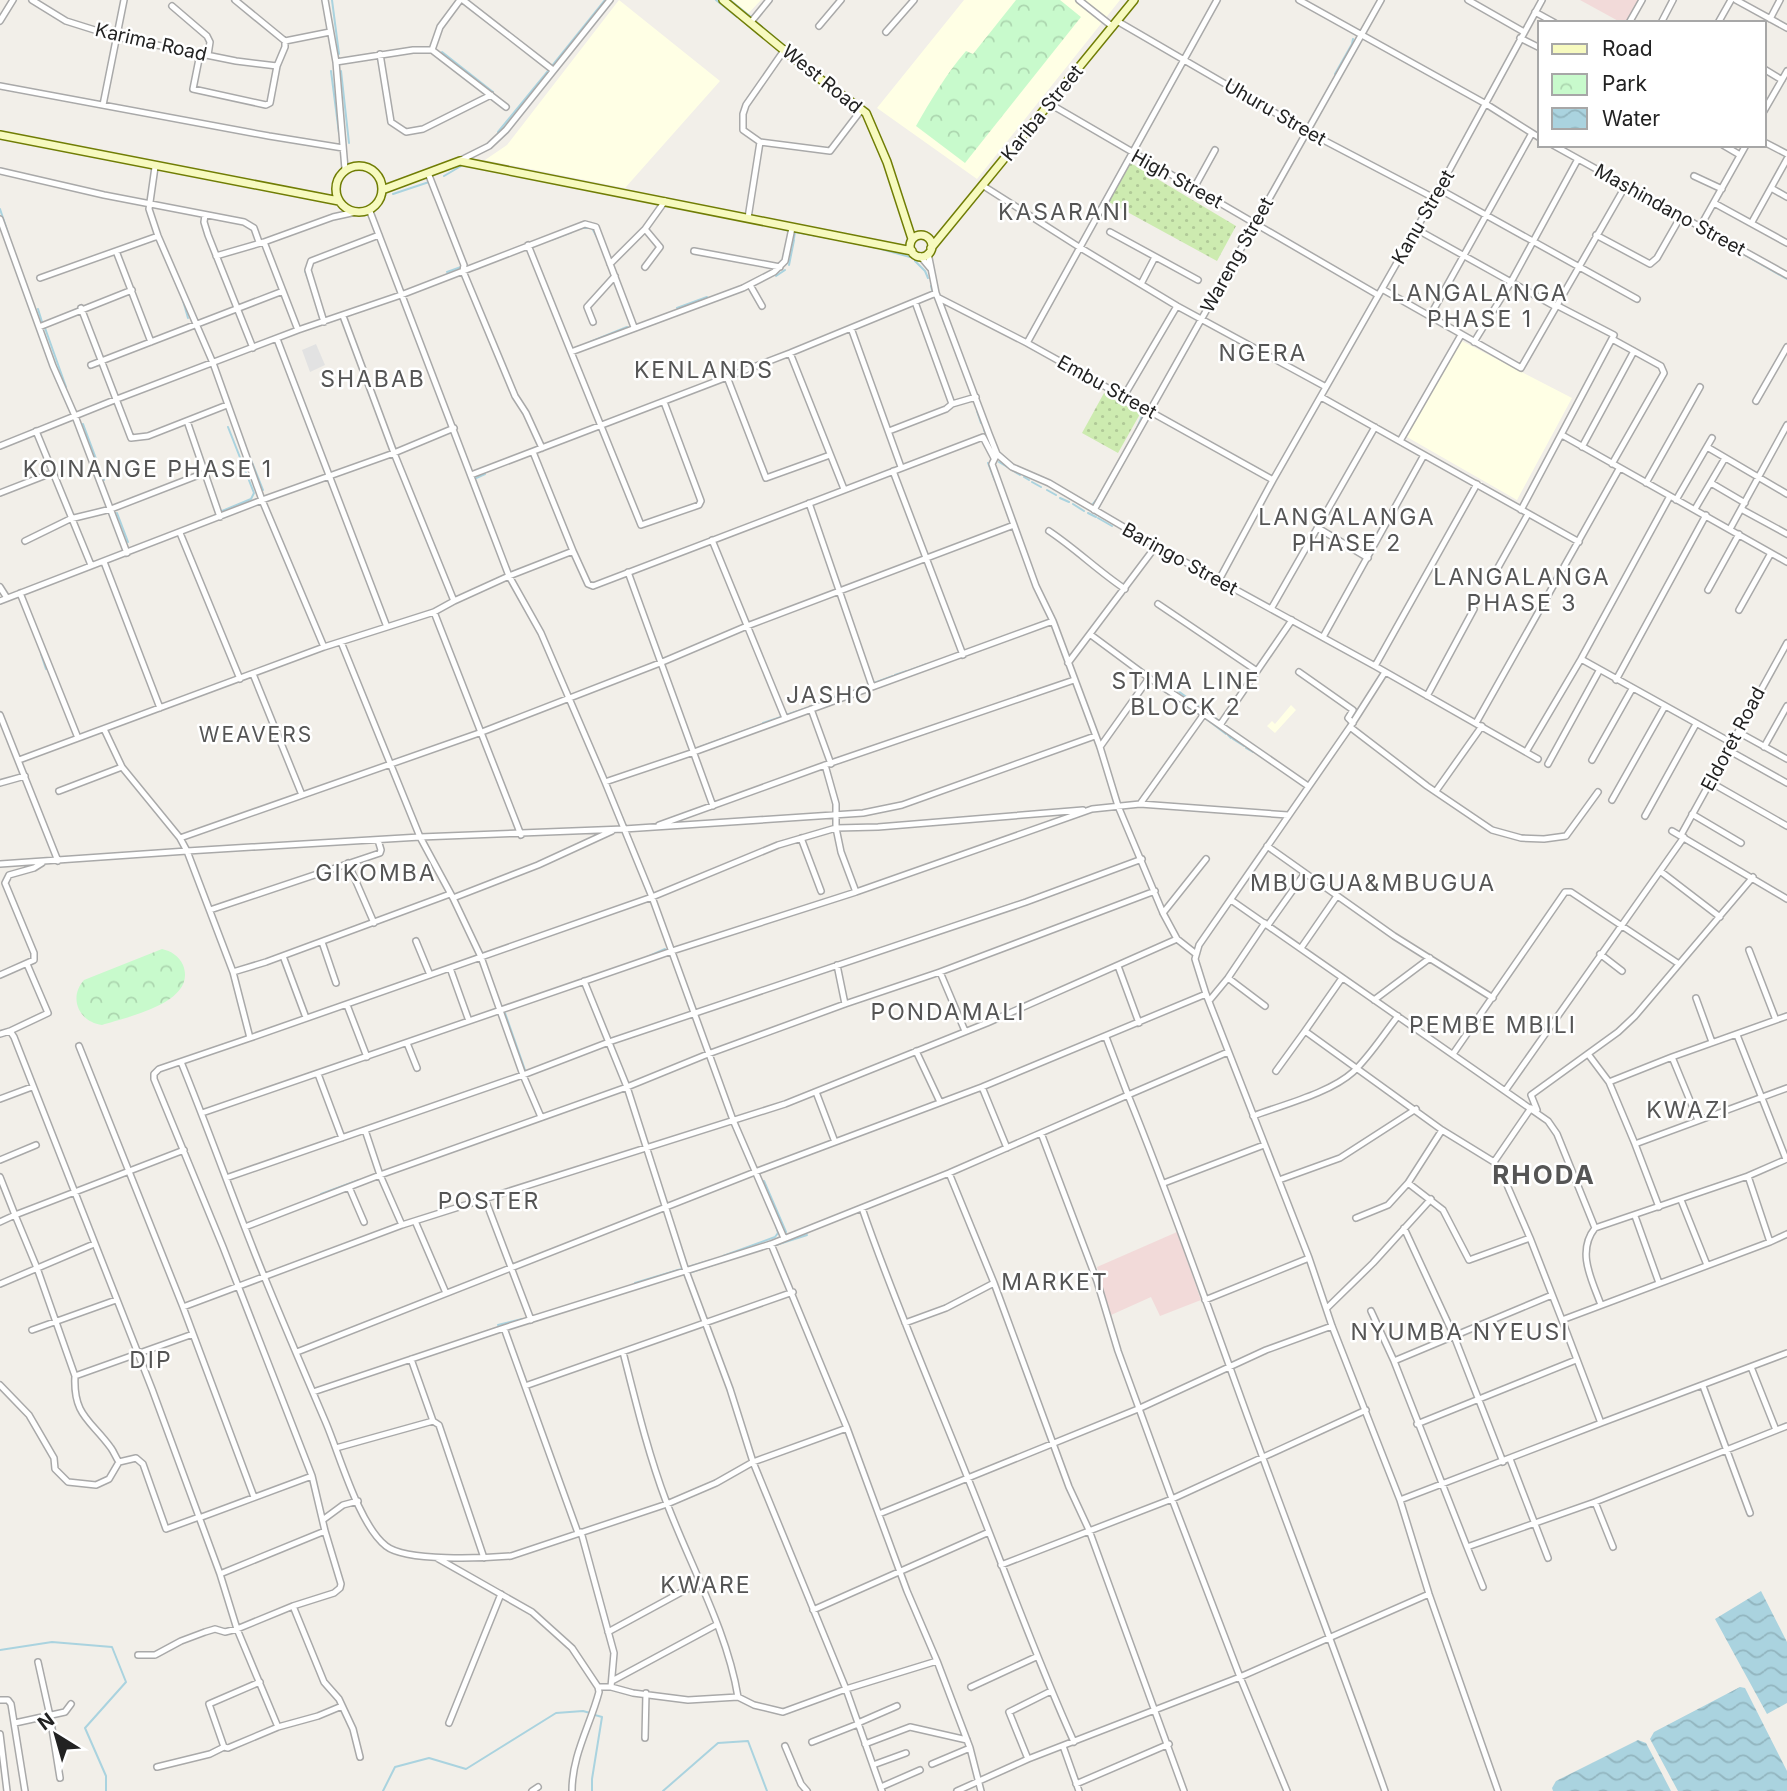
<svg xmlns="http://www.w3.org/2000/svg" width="1787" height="1791" font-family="Inter,sans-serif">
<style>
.commercial{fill:#f2dad9}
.education{fill:#ffffe5}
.grass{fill:url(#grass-dots)}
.park{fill:url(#park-crowns)}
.parking{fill:#e2e2e2}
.water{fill:url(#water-waves)}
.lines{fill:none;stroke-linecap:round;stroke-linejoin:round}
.stream{stroke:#aad3df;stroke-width:2}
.street-casing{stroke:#a9a9a9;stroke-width:8}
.secondary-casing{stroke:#707d05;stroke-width:10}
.street{stroke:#fff;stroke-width:5}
.secondary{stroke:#f7fabf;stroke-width:7}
.labels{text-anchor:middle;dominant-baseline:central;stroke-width:5;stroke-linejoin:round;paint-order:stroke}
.street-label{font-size:19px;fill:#222;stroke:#fff}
.neighbourhood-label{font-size:21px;letter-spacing:2px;fill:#555;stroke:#fff}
.quarter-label{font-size:23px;letter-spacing:2px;fill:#555;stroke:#fff}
.district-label{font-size:26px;font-weight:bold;letter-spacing:2px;fill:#555;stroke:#fff}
</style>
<defs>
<pattern id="grass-dots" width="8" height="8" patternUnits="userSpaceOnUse" patternTransform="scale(1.75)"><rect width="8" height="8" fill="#cdebb0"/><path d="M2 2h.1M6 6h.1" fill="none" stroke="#b0c997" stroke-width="1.8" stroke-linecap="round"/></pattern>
<pattern id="park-crowns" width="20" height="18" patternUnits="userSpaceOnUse" patternTransform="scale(1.75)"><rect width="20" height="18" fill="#c8facc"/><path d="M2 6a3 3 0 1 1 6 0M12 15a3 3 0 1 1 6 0" fill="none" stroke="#acd6af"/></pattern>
<pattern id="water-waves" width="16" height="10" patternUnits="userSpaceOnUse" patternTransform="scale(1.75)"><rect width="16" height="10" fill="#aad3df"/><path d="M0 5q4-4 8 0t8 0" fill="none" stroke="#92b5bf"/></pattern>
</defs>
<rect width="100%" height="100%" fill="#f2efe9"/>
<path class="commercial" d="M1580 0H1643L1630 23H1622Z
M1177 1232 1201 1300 1160 1316 1151 1297 1111 1315 1097 1267Z"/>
<path class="education" d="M619 0 720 81 625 188 485 160 507 145Z
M726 0H761L745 17Z
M964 0H1120L977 179 877 108Z
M1460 340 1572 398 1517 500 1407 437Z
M1291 705 1296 710 1275 733 1267 726 1272 721 1275 724Z"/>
<path class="grass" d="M1129 162 1236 226 1217 261 1109 202Z
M1104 393 1140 414 1118 453 1082 433Z"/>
<path class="park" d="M1016 0H1060L1081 17 965 163 916 126C931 100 946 74 966 51L973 54Z
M162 949C171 951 179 956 183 965 198 1003 126 1017 102 1025 79 1022 68 998 84 980Z"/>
<path class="parking" d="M316 344 325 365 310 372 302 350Z"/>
<path class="water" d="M1761 1591 1787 1642V1703L1767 1714 1715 1619Z
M1740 1687 1745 1688 1787 1771V1791H1678L1650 1739 1654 1732Z
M1638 1740 1646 1743 1671 1791H1553L1552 1788 1556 1781Z"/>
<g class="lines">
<path class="stream" d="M332 0 339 54
M716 0 737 17
M730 0 751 17
M743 21 758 34
M755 21 798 57
M174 45 193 50
M442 52 493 92
M802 60 826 79
M552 66 605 0
M331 71 339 133
M341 71 349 143
M1335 74 1352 44 1353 39
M498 132 548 71
M444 176 461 166
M393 194 429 182
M0 209 9 236
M581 228H592L599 241
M782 229 789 231
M794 238 795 232 834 239
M551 240 572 232
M840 240 877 248
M881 249 910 257
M1738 251 1787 279
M915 261 925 271 928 278
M789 265 794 240
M305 271 311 287
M447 272 461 267
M776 276 785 270
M931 286 932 290
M182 297 188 318
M677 308 707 297
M38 309 42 322
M943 320 947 330
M45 328 66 387
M590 342 627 327
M977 411 981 423
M83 424 104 480
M984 430 990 445
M1136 430 1143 414
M251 460 263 490
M999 462 1009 468
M988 463 995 481
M1012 470 1020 475
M1024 477 1029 480
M474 479 485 474
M1032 482 1041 487
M1047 490 1056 495
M1060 498 1069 502
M1073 504 1084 511
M1092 505 1096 500
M222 511 251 499 254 493 228 427
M117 513 128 542
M1088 513 1096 517
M1098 518 1112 526
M1111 653 1144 677
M41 654 46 669
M1125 657 1151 676
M908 671 927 664
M895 675 907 671
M1156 679 1174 688 1218 720
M874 683 893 676
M1160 688 1197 713
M853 691 869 685
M830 698 850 692
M811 706 828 700
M786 715 807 708
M1205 718 1226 734
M763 723 781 717
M1228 735 1231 738
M1233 739 1244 746
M700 747 763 724
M1246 748 1253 752
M647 957 665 949
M505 1013 525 1070
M278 1157 290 1153
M764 1181 786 1232
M321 1194 359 1180
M484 1196 492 1193
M776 1245 807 1235
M723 1256 775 1237 778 1233 776 1226
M689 1273 734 1258
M635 1283 711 1260
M632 1290 650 1285
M498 1325 522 1319
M0 1650 52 1642 112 1647 126 1682 85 1728 106 1776V1791
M383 1791 395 1767 429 1758 466 1769 556 1713 583 1711 590 1713
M592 1791V1779L602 1717 595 1715
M663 1791 718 1743 748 1741 767 1791"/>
<defs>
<path id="street" d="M32 0 66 21 117 37 236 61 277 66 285 47V41
M235 0 285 41 330 32
M325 0 336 62 345 169
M463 0 553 70
M1079 0 1113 27
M1299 0 1486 104 1540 138
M1468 0 1524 32
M1736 0 1787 28
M172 6 207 36 210 42 208 55
M1535 12 1555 23
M1770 19 1780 0
M0 21 13 0
M1117 21 1308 132 1434 198
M751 22 769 0
M1629 23 1642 0
M1661 23 1673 0
M1718 23 1731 0
M819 26 841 0
M886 32 914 0
M1520 38 1540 48
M432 50 440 27 460 0
M200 54 193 89 266 105 270 103 277 66
M380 54 391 122 406 132 423 129 491 95
M336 62 413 50H432L506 107
M1764 69 1782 80
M0 86 269 136 343 148
M1050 104 1378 295
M103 105 124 0
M1764 111 1787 71
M760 142 743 130V114L746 105 785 49
M1764 142 1787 154
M1553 145 1787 275
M1723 145 1740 155
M461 160 489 146 506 130 610 0
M155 167 149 209 158 236 213 363 262 500 324 647
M0 171 104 195 244 222 254 228 259 242
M428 173 464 265 463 271 515 396 526 413 542 448
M1694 176 1722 189
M982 185 1079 247 1177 306 1326 387
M1194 188 1215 150
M1771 188 1787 197
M1439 189 1637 299
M1714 203 1787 243
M369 209 509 576 541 633 605 782 652 897 733 1120 784 1238
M205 215 204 222 208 235 253 348
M748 218 760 142 830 151 862 109
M0 219 53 366 75 416 127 553
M1752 222 1787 159
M1700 227 1746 145
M1416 229 1556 307
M1110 232 1198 280
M1596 235 1650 264 1657 258 1681 216
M264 242 298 330
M528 245 571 352 743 288 774 272 785 261 792 228
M116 251 151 342
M694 251 780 267
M928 253 936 293 989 434 997 454 1012 467 1049 483 1156 546 1375 666 1538 759
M216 256 264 242 333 217 356 212
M920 256 930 268
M610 264 645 229 665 201
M645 267 660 247 645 229
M40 278 158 236
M1141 284 1155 257
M750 285 762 306
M1382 289 1521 368 1626 185
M939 298 1027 343 1273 480
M81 308 131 438 148 436 227 405
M343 316 394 453 454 601 509 576 573 551 533 452
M1430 316 1532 133
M324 322 308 270 311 261 379 235
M593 322 587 307 615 276
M39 327 132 290
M851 328 901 467
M1612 339 1661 366 1664 373 1612 464
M1474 342 1511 282 1578 159
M1027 343 1217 0
M571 352 641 525 699 505 701 501 664 402
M790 353 844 489
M91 365 283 291
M727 377 766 478 830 455
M1124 396 1177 306
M1321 397 1579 542
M1756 401 1787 347
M952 404 976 397
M187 421 220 517
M36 431 91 565
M889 431 946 409 952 404 915 302
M1562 435 1787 562
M1400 441 1461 335
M0 446 117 399 298 330 401 295 585 224 596 227 634 327
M1582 447 1634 351
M1707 447 1787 494
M997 454 992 464 1036 586 1053 621 1100 747 1118 806 1163 913 1177 939 1196 954
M893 471 963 655
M471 475 790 353 936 293
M1646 483 1700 387
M1711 483 1745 503
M0 493 54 472
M1676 500 1712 438
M809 503 872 686
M1695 509 1725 458
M1741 509 1787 534
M1094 510 1381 0
M1521 510 1614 335 1556 305
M1318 528 1368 558
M1730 529 1787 425
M1049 531C1076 549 1098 571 1125 589
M180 533 240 679
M712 540 785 718
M25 541 70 519 111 509 204 473
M573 551 588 584 593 586 983 437 994 458
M104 562 160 708
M628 572 713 806
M1219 580 1273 480 1439 189 1542 0
M1491 580 1528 514
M0 587 7 598
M1708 590 1739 534
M20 593 78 738
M0 601 262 500 394 453 454 428
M1158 604 1257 671
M1271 609 1375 427
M1739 610 1771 553
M434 612 521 835
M387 627 434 612 454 601
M1091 635 1149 678 1100 747
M1323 637 1424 455
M341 642 420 837 453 898 481 957 523 1075 541 1117
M1581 659 1732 743
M1068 663 1156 546
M1375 666 1477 484
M1299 672 1353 710 1348 718 1353 723
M1385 672 1350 727 1199 945 1195 959 1206 994 1309 1258 1332 1326 1400 1500 1601 1423 1562 1320 1770 1242 1748 1176 1787 1159
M253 674 302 795
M1616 680 1706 515
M1427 696 1474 609
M811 709 831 764
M1204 714 1308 786
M0 715 58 861
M1476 723 1619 469
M1220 725 1292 620
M1350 727 1427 786 1492 830 1521 838 1544 839 1566 836 1598 792
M104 729 122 767 180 838 187 851 233 972 250 1038 159 1069 154 1074V1079L223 1247 312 1476 325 1531 341 1584 340 1588 334 1593 293 1606 237 1629 225 1632 215 1629 205 1632 181 1641 155 1655H138
M1738 732 1787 759
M1764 747 1787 706
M1728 750 1787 783
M1526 752 1581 659 1670 496
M19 760 324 647 387 627 277 339
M1592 760 1632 689
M1548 764 1599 671
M605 782 694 752 1053 621
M1710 782 1787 826
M0 783 25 776
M59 791 122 767
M1436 791 1482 726
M1612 800 1665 706
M1140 804 1204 714 1149 678
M1692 814 1741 843
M1645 816 1696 724
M659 825 825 765 1074 680
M1672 831 1787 899
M1681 835 1787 643
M180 838 482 732 660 663 747 626 1014 525
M801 838 821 891
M1267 846 1394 936 1493 998
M348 863 374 923
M0 864 187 851 420 837 624 829 863 813 902 805 1095 736
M1660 871 1720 917
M856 892 841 852 836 828 878 827 1083 810
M453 898 538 865 612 831
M1231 900 1548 1121 1557 1134 1595 1228C1576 1252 1592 1280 1601 1305
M210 910 380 853 381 850 378 840
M1163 913 1206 859
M1268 925 1305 873
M416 941 430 975
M322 942 336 983
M1301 948 1337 896
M1749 950 1776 1020
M1600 954 1622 971
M283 956 305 1015
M837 965 845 1004
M1118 966 1139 1023
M450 968 469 1021
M233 972 266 962 450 894
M940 972 965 1031
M0 975 34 960V953L5 883 9 875 34 868 42 863
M1228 978 1265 1006
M1342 978 1305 1031 1442 1130 1494 1162 1504 1178 1530 1238 1562 1320
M584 981 627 1087 686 1271 730 1389 753 1462 846 1689 882 1791
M1696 998 1712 1042
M1374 1000 1430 958
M1209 1001 1228 978 1265 923
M347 1005 367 1057
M10 1031 48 1013 27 964
M0 1034 10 1031 14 1037 152 1389 220 1574
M1737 1035 1786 1159
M250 1038 652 897 778 845 836 828V804L825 765
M407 1043 417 1068
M79 1046 183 1307 402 1225 785 1104 987 1023 1177 939
M916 1051 940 1102
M1228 1052 1128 1095C1172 1203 1210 1313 1250 1423 1295 1546 1342 1668 1385 1791
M1453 1054 1565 892H1571L1679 964
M1588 1054 1609 1082 1672 1057
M181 1062C210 1133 235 1205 264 1276 284 1325 305 1374 326 1423 340 1456 359 1525 386 1546 406 1562 485 1558 511 1556L667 1504 716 1483 753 1462 847 1428
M1276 1071 1305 1031
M318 1074 342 1138
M1609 1082 1635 1144
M982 1087 1007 1148
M1505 1091 1684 837
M816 1092 835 1142
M0 1099 32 1087
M1537 1110 1531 1095 1618 1032 1635 1016 1753 877
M202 1113 672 951 856 892 1092 809 1140 804 1288 815
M1253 1116C1282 1105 1330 1093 1353 1072 1370 1056 1383 1035 1398 1016
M1698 1120 1672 1057 1787 1016
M365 1130 380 1175 402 1225
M1041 1133 1097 1281 1118 1351 1172 1499 1240 1677 1287 1791
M184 1150 15 1215 37 1268 75 1376 193 1334
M0 1160 36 1145
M1494 1162 1531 1108
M949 1173 994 1283 1069 1487 1089 1530 1184 1791
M0 1177 15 1215 0 1222
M226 1178 523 1075 609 1042 1026 902 1142 859
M1279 1180 1340 1158 1416 1109
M1164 1183 1264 1145
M1408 1183 1443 1210 1469 1260 1530 1238
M349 1187 364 1222
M485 1199 531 1320
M1681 1200 1707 1265
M1659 1207 1635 1144 1787 1088
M862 1208C894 1301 933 1390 969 1481 1004 1568 1035 1656 1074 1742
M1635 1216 1659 1283
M1356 1218 1388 1205 1408 1183 1442 1130
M415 1221 446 1293
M245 1227 380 1175 627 1087 708 1054 845 1004 940 972 1155 891
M1404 1228 1454 1336 1503 1462
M1595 1228 1748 1176
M1770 1242 1787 1234
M771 1244 847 1428 907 1591 937 1661 970 1748 981 1791
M0 1284 94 1244
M1552 1295 1394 1361 1467 1547 1595 1502 1787 1426
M1205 1300 1309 1258
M183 1307 254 1497
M1327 1308 1373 1263 1431 1199
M1371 1311 1394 1361
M905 1323 946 1308 994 1283
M504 1328 578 1533
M32 1330 116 1300
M297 1352 755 1172 982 1087 1206 994
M623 1352C636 1403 648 1453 666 1501 690 1565 727 1630 738 1697
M411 1359 433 1421 439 1425 484 1558
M1751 1367 1776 1430
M75 1376C73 1416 91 1420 111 1448 114 1452 116 1458 119 1462L136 1458 143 1464 166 1529 199 1517
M0 1385 29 1415 54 1458 55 1469 68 1482 96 1485 109 1479 119 1462
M525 1386 793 1292
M1703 1386 1750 1513
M313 1392 504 1328 771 1244 949 1173 1128 1095 1106 1037
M1601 1423 1787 1353
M1417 1424 1576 1360
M336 1448 433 1421
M1510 1459 1548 1558
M1400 1500 1429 1594 1498 1791
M1595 1502 1613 1547
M879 1514 1138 1409 1266 1350 1332 1326
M199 1518 312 1476
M324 1519 343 1505 358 1501
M581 1532 614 1653 611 1687
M1467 1547 1483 1587
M437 1558 532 1612 572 1648 598 1687 599 1692C590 1726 572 1755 572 1791
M1001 1565 1172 1499 1366 1410
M293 1606 324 1682 339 1699 353 1729 360 1757
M813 1610 989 1532
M608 1632 700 1582
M38 1662 50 1716 60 1778
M612 1681 716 1625
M260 1682 209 1704 224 1747 228 1748 278 1727 318 1716 342 1706
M598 1687H611L633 1693 688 1700 738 1697 754 1705 783 1712 846 1689 937 1661
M971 1687 1036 1657
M0 1700H8L11 1704 25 1791
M15 1723 65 1712 71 1704
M449 1723 501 1594
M858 1723 897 1706
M278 1727 237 1629 220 1574 325 1531
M0 1734 7 1791
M645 1738 646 1693
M812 1742 858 1724
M865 1744 910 1727 967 1740
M785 1746 801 1784 807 1791
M1063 1746 1079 1791
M1028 1759 1009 1712 1051 1691
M932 1764 970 1748
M873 1765 906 1753
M157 1767 210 1754 224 1747
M1076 1784 1169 1744
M881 1787 920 1770
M532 1791 538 1787
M957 1791 1028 1759 1240 1677 1429 1594"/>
<path id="secondary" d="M723 0 808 70 866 113 887 162 912 239
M0 135 339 201
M336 189a23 23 0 1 1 46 0a23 23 0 1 1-46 0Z
M382 190 460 161 912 251
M910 246a11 11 0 1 1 22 0a11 11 0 1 1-22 0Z
M931 248 1134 0"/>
</defs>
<use href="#street" class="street-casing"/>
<use href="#secondary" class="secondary-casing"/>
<use href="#street" class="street"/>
<use href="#secondary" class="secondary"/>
</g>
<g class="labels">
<g class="street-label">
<text transform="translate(151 42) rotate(13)">Karima Road</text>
<text transform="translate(822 79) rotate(39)">West Road</text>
<text transform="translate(1275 112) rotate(30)">Uhuru Street</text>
<text transform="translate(1042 113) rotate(-51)">Kariba Street</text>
<text transform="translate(1177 179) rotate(29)">High Street</text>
<text transform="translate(1670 210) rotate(29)">Mashindano Street</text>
<text transform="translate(1423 217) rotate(-60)">Kanu Street</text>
<text transform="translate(1237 255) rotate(-61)">Wareng Street</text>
<text transform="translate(1107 387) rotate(29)">Embu Street</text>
<text transform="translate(1180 559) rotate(29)">Baringo Street</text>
<text transform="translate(1733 739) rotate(-62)">Eldoret Road</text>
</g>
<g class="neighbourhood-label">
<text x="256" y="734">WEAVERS</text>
</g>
<g class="quarter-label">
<text x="1064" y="212">KASARANI</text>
<text x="1480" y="293">LANGALANGA<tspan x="1480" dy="26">PHASE 1</tspan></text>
<text x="1263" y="353">NGERA</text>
<text x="704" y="370">KENLANDS</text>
<text x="373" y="379">SHABAB</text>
<text x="148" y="469">KOINANGE PHASE 1</text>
<text x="1347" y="517">LANGALANGA<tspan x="1347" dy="26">PHASE 2</tspan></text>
<text x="1522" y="577">LANGALANGA<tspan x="1522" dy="26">PHASE 3</tspan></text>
<text x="1186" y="681">STIMA LINE<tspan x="1186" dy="26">BLOCK 2</tspan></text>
<text x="830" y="695">JASHO</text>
<text x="376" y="873">GIKOMBA</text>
<text x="1373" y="883">MBUGUA&amp;MBUGUA</text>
<text x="948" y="1012">PONDAMALI</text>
<text x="1493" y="1025">PEMBE MBILI</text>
<text x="1688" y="1110">KWAZI</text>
<text x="489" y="1201">POSTER</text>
<text x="1055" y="1282">MARKET</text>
<text x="1460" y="1332">NYUMBA NYEUSI</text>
<text x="151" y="1360">DIP</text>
<text x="706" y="1585">KWARE</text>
</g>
<g class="district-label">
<text x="1544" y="1174">RHODA</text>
</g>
</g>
<rect x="1538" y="21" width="228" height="126" fill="#ffffff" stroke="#a7a7a7" stroke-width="2"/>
<rect x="1552" y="44" width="35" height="10" fill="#f7fabf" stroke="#a7a7a7" stroke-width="2"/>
<text x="1602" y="56" font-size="21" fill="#222222">Road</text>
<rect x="1552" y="74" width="35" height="21" fill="url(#park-crowns)" stroke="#a7a7a7" stroke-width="2"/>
<text x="1602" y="91" font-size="21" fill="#222222">Park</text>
<rect x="1552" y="108" width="35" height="21" fill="url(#water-waves)" stroke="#a7a7a7" stroke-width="2"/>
<text x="1602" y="126" font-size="21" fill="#222222">Water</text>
<g transform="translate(56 1735) rotate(323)" stroke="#ffffff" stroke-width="5" paint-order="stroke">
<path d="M0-5L12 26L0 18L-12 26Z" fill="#222222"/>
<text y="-10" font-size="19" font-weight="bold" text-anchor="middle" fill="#222222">N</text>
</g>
</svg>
